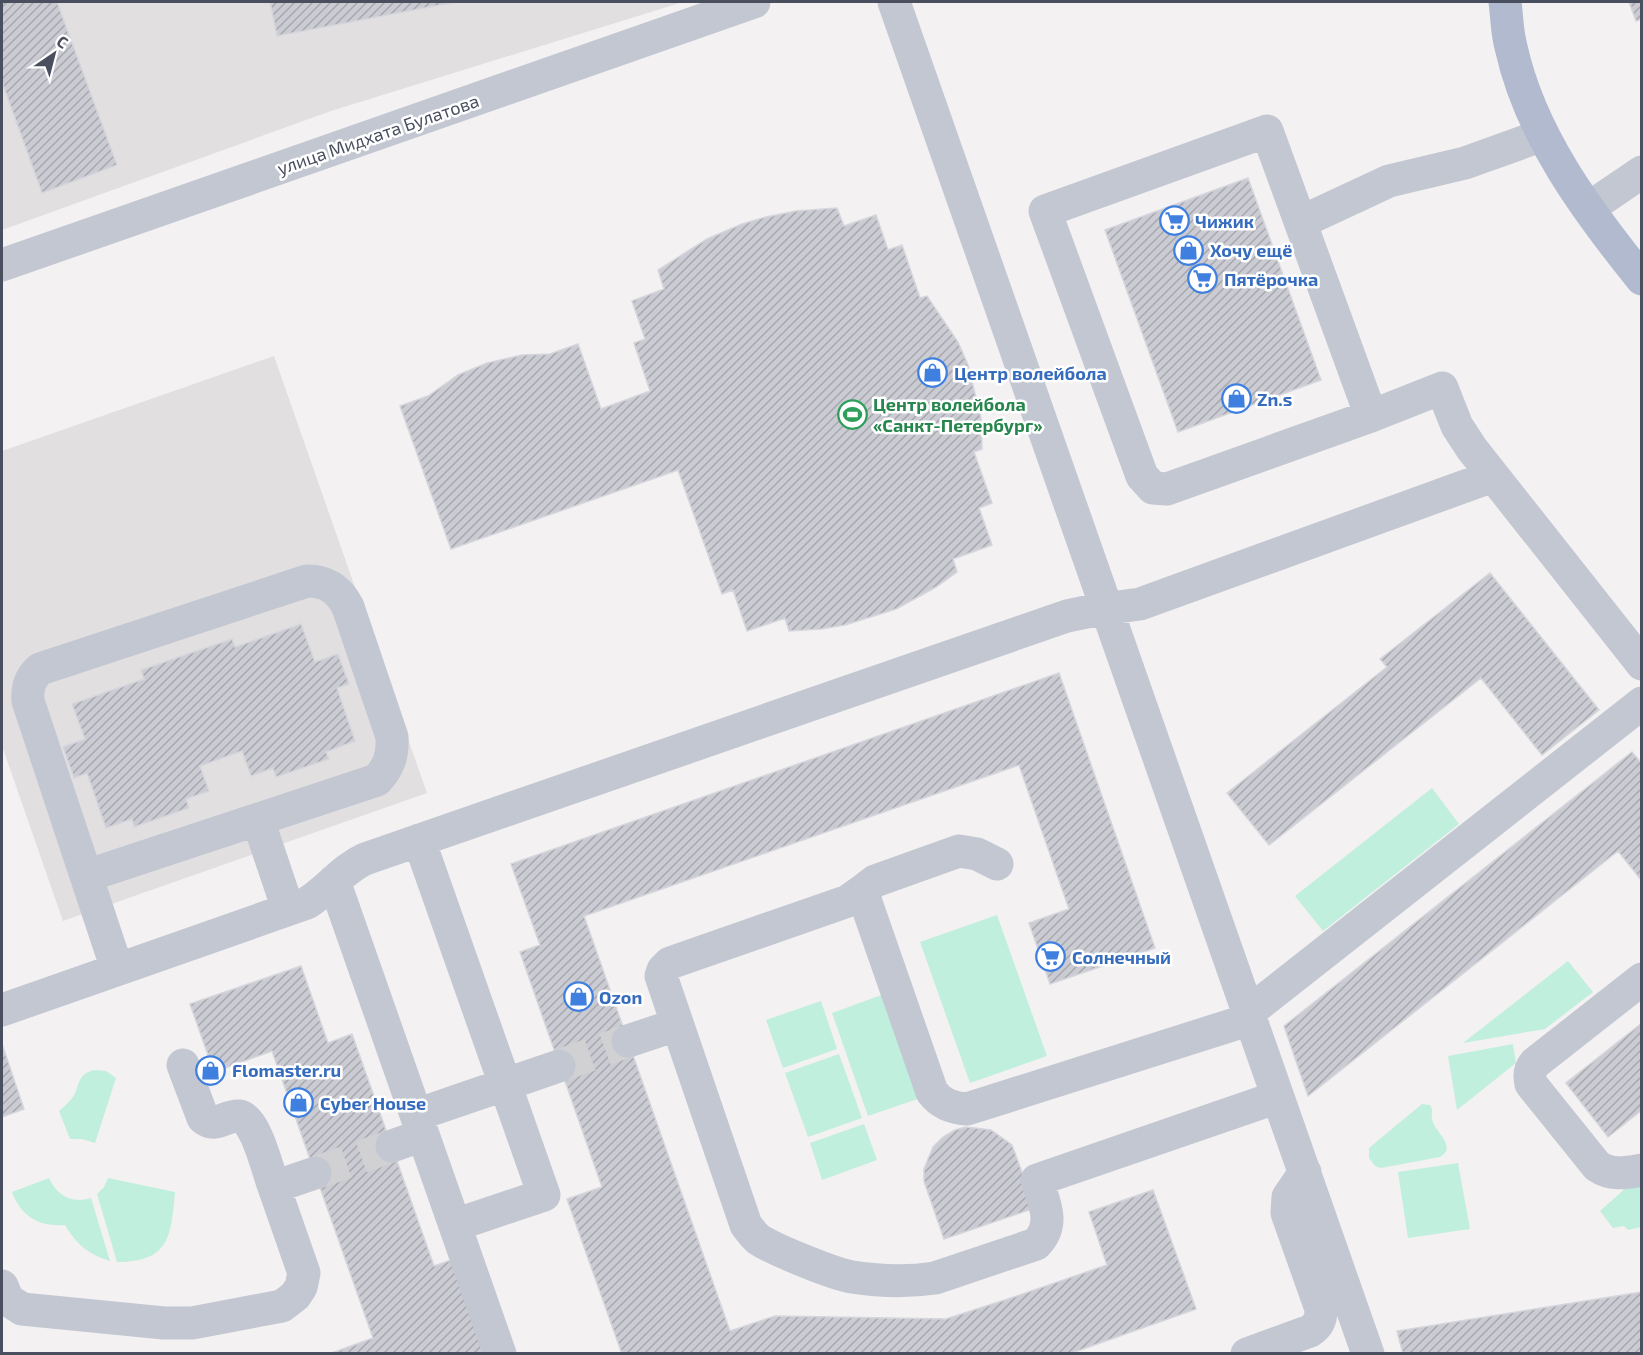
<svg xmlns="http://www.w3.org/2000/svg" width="1643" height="1355" font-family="'Exo 2',sans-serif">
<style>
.education{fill:#e1dfe0}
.green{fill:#c1efdd}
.building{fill:url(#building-hatch);stroke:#d5d5dc;stroke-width:1.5}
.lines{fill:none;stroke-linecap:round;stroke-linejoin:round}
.minor-tunnel{stroke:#d1d1d4;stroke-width:33;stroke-dasharray:33 16;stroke-linecap:butt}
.minor{stroke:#c2c7d2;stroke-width:33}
.major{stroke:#b1bacf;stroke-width:33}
.labels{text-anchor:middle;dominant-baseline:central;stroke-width:5;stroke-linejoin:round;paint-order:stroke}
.street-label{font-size:18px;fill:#494f5e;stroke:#fff}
.shop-label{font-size:18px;font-weight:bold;fill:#366cbe;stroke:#fff;text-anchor:start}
.leisure-label{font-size:18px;font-weight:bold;fill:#27864d;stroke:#fff;text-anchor:start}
</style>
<defs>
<pattern id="building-hatch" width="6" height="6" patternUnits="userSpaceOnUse" patternTransform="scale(1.5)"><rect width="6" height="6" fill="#cbccd3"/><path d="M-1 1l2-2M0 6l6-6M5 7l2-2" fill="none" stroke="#a7a8ae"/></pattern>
</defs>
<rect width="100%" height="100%" fill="#f3f1f1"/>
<path class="education" d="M2 2H683L331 111 2 230Z
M274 356 427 793 63 921 2 746V451Z"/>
<path class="green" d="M1432 788 1459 824 1323 931 1295 896Z
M997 915 1047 1056 970 1083 920 942Z
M1568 961 1593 992 1545 1029 1463 1043Z
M887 993 923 1097 868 1116 832 1013Z
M821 1001 837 1049 783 1068 766 1020Z
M1513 1044 1516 1063 1457 1110 1448 1056Z
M839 1054 862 1118 808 1137 785 1073Z
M95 1070 106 1071 116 1078 95 1143 82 1139H70L59 1111C66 1105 73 1099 76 1091 80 1079 81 1073 95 1070Z
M1422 1104 1430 1105C1434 1111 1431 1113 1432 1119 1434 1132 1458 1146 1440 1157L1381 1168 1375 1166 1369 1158V1148Z
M864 1124 877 1160 822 1180 810 1143Z
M1458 1163 1470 1229 1408 1238 1398 1172Z
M49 1178C57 1196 72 1204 91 1198L110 1261C89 1255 76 1244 65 1225 40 1227 21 1217 12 1192Z
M108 1178 175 1192C171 1236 170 1262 117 1262L97 1194 104 1187Z
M1641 1184V1227L1628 1230 1624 1226 1613 1228 1600 1211 1628 1186Z"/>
<path class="building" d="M2 2H57L117 165 42 193 2 82Z
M270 2H456L277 36Z
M1629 2H1642V19L1636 21Z
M1248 178 1321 380 1178 432 1105 230Z
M837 208 844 226 876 215 888 250 902 245 920 298 927 296 958 342 968 365 981 418 982 449 974 452 992 503 979 508 992 545 953 559 957 572 936 587 896 609 845 625 821 629 789 631 785 618 747 631 733 590 722 594 678 470 451 549 400 406 428 396 458 375 487 363 522 355 550 354 578 344 601 409 650 391 634 343 645 339 632 301 664 289 658 270 707 239 742 224 766 217 796 211Z
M1490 573 1599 710 1542 755 1481 678 1269 845 1227 793 1387 667 1380 659Z
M301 624 315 662 338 654 349 684 337 688 355 741 326 752 329 759 276 777 273 768 251 776 242 751 200 766 209 791 186 799 189 808 134 827 132 819 106 828 87 773 74 778 63 747 85 739 72 704 144 679 141 670 232 639 235 647Z
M1059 673 1155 948 1050 984 1029 923 1069 909 1019 765 584 916 730 1331 775 1316 946 1319 1014 1297 1107 1265 1089 1212 1153 1190 1196 1309 1069 1354H622L567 1199 602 1187 520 952 540 945 511 864Z
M1632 752 1642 764V881L1618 851 1308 1096 1284 1026Z
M301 966 328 1043 352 1034 434 1266 460 1257 494 1354H329L373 1338 272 1051 214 1072 190 1004Z
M1642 1023V1110L1608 1137 1566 1083Z
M2 1044 24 1109 2 1117Z
M966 1127 991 1130 1012 1145 1035 1208 944 1239 924 1181V1169L933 1147 943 1137 955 1130Z
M1642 1292V1354H1403L1397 1331Z"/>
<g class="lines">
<path class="minor-tunnel" d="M559 1066 628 1041
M315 1173 392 1146"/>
<path class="minor" d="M894 2 1368 1354
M1267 131 1371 416 1167 489 1153 488 1142 476 1045 211Z
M1589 208 1642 172
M1301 222 1389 181 1465 163 1543 135
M2 265 754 2
M1371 416 1442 388 1457 426 1472 449 1642 664
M258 820 288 909
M419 840 544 1195 455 1225
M86 876 377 780C389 767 393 755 392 737L348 607C339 589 327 581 307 581L40 669C30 678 27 687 28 701L117 969
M334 881 500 1354
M862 891 875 881 959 851 977 854 997 864
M1642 979 1535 1063C1529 1070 1529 1076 1531 1084L1597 1166C1612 1176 1625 1173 1642 1170
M2 1010 307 903C328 890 343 869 365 859L1067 616 1096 610 1140 604 1493 476
M1249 1012 1642 703
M1251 1019 967 1109C952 1108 941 1104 932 1092L862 891 848 901 670 963 663 970 661 976 746 1225C750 1230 753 1235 758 1239 772 1249 834 1274 852 1277 878 1281 909 1282 935 1278L1036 1244C1056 1224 1044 1203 1037 1180L1278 1097
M628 1041 676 1025
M183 1065 203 1118C216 1129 225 1115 239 1116 256 1118 268 1172 274 1187
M416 1115 559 1066
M392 1146 423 1135
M2 1286 8 1300 22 1309 164 1323H192L282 1306 295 1296 301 1287 304 1273 274 1187 315 1173
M1247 1354 1310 1331C1319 1325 1321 1319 1321 1309L1287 1213 1288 1197 1305 1172"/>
<path class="major" d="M1505 2C1507 17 1507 33 1511 47 1530 134 1586 210 1642 279"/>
</g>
<defs>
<symbol id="supermarket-ring" viewBox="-11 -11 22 22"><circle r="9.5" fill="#fff" stroke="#3f7fe0" stroke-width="1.5"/><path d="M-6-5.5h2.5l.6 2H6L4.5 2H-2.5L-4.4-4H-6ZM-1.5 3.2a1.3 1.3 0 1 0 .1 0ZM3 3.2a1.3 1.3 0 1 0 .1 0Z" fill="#3f7fe0"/></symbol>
<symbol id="shop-ring" viewBox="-11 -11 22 22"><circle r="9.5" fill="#fff" stroke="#3f7fe0" stroke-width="1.5"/><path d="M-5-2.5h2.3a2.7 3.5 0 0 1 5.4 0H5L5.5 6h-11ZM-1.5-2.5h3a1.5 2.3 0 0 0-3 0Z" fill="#3f7fe0"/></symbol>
<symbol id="stadium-ring" viewBox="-11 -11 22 22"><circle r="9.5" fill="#fff" stroke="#2e9e5b" stroke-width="1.5"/><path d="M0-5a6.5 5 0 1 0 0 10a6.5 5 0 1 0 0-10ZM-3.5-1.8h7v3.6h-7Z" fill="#2e9e5b"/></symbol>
</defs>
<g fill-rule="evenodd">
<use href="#supermarket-ring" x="1158" y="204" width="33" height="33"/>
<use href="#shop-ring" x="1172" y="234" width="33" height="33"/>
<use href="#supermarket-ring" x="1186" y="262" width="33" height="33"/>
<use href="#shop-ring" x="916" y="356" width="33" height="33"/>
<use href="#shop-ring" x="1220" y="382" width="33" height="33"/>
<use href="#stadium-ring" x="836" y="398" width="33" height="33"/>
<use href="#supermarket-ring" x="1034" y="940" width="33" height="33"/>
<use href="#shop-ring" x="562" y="980" width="33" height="33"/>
<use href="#shop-ring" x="194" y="1054" width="33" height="33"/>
<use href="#shop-ring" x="282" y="1086" width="33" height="33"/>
</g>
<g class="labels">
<g class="street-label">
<text transform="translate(378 134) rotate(-19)">улица Мидхата Булатова</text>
</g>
<g class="shop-label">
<text x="1195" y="221">Чижик</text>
<text x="1210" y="250">Хочу ещё</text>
<text x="1224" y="279">Пятёрочка</text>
<text x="954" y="373">Центр волейбола</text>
<text x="1257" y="399">Zn.s</text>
<text x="1072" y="957">Солнечный</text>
<text x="599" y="997">Ozon</text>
<text x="232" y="1070">Flomaster.ru</text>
<text x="320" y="1103">Cyber House</text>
</g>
<g class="leisure-label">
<text x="873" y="404">Центр волейбола<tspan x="873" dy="21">«Санкт-Петербург»</tspan></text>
</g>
</g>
<rect width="1643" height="1355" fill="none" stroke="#494f5e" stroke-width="6"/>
<g transform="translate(54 54) rotate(35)" stroke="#ffffff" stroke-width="4.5" paint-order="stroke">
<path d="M0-4.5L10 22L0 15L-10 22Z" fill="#494f5e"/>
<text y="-9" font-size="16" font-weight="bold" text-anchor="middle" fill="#494f5e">С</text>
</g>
</svg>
